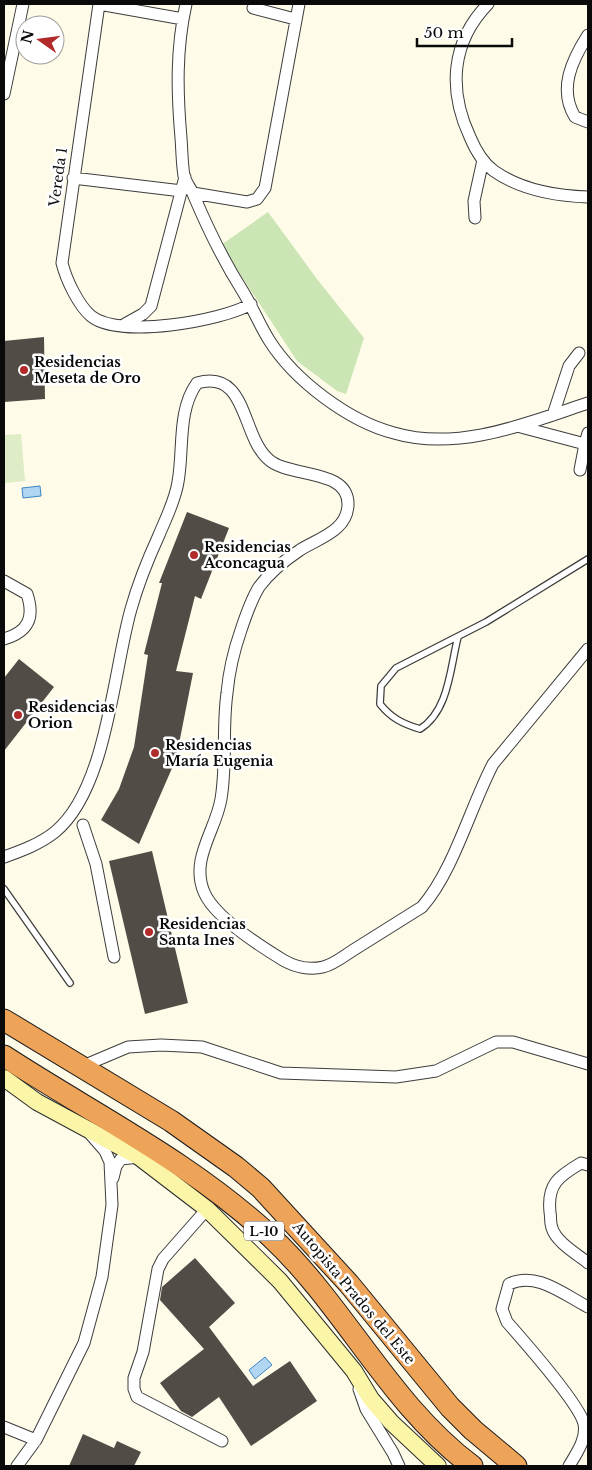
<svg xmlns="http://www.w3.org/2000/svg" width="592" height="1470" font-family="'Libre Baskerville',serif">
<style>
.green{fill:#cce5b5}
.pitch{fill:#deedc6}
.water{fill:#b0d6f2;stroke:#3b87c5}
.building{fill:#524c47}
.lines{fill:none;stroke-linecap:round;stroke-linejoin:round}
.lane-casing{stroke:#3d3d3d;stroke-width:8}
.street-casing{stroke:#3d3d3d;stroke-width:13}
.secondary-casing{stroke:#2c2c2c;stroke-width:18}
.highway-casing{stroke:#1b1b1b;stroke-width:23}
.lane{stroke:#fff;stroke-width:5.5}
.street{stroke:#fff;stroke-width:11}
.secondary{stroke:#fbf6a7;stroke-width:16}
.highway{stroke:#eda358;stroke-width:21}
.poi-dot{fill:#b22b2b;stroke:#fff;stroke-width:2}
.labels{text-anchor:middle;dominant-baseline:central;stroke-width:5;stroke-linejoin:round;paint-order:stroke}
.shield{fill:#fff;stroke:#545454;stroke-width:1}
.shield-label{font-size:12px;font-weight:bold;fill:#0a0a0a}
.street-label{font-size:14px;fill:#0a0a0a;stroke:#fff}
.poi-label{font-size:14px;font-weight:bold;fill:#0a0a0a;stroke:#fff;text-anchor:start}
</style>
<rect width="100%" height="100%" fill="#fefbe8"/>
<path class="green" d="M268 212 317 279 364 338 346 394 337 391 297 361 221 245Z"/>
<path class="pitch" d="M21 434 25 481 4 483V435Z"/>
<path class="water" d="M40 486 41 496 23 498 22 488Z
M265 1357 272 1365 255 1379 249 1370Z"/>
<path class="building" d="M44 337 45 399 4 402V341Z
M187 512 229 528 201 599 195 596 176 671 193 673 176 759 139 844 101 820 119 789 134 747 148 655 144 654 162 583H159Z
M19 659 54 687 4 751V678Z
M152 851 188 1003 145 1014 109 861Z
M195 1258 235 1303 209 1327 253 1386 290 1361 317 1401 251 1446 219 1397 192 1417 181 1411 160 1383 204 1349 160 1300 162 1287Z
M83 1434 114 1448 117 1441 141 1452 134 1466H69Z"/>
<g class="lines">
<defs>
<path id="lane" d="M458 637C450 668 449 711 420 729 403 724 391 718 380 704L381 686 396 668 486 622 588 559
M4 889 70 983"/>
<path id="street" d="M99 4 62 263C66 279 78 305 91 316 119 339 222 321 251 304
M99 4 183 19
M186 4C176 49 177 92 181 138 182 151 182 164 184 176 186 183 192 190 194 196 208 229 223 260 242 290 252 306 259 324 269 340 294 380 348 421 394 433 458 452 528 423 588 403
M488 4C451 42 448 90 470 137 475 149 483 163 494 171 521 190 556 196 588 197
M253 8 295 19
M588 35C572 60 558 89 575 117L588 122
M4 94 23 4
M73 178 182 191
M193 193 247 202 257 199 265 188 299 4
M475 218 474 201 483 160
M125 324 143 314 151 306 185 177
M553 415 569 366 579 353
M517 426 585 444 588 433
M580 470 585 444
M4 581 27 594C35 618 28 632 4 639
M83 825 96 864 114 957
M4 857C21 851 40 844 55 832 107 789 113 672 131 609 138 584 148 559 159 535 166 518 175 501 178 482 184 449 177 411 197 383 247 369 241 433 267 458 287 479 349 467 348 505 347 531 319 538 300 550 285 560 270 572 259 587 251 600 246 615 241 630 234 650 229 671 227 693 222 728 227 764 221 799 216 830 190 859 204 892 214 917 260 946 283 960 295 967 310 970 323 967 335 964 345 955 355 949 377 935 400 921 422 907 454 870 470 808 493 764L588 649
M83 1066 128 1047 161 1045 202 1047 281 1073 396 1077 436 1071 496 1042H513L588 1064
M588 1165 581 1163C559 1176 547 1184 550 1212 551 1217 550 1223 552 1228 556 1242 577 1254 588 1263
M113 1178 116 1166 121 1159 139 1157
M207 1209 163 1259 158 1269 143 1352 134 1378V1389L137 1397 222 1441
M359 1389 366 1409 393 1453 399 1466
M4 1427 36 1440
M17 1466 36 1440 84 1343 102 1277 112 1205 110 1162 105 1151 91 1135
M569 1466C576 1454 587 1439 584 1424 580 1405 522 1339 507 1322L502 1309 509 1284C536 1271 563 1294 588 1307"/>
<path id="secondary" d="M4 1078 37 1102 139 1157 207 1209 280 1281 354 1371 371 1399 391 1422 438 1466"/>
<path id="highway" d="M4 1020 171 1121 236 1167 261 1188 349 1284 450 1407 473 1430 516 1466
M4 1056C93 1114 192 1163 270 1236 345 1306 389 1404 472 1466"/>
</defs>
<use href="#lane" class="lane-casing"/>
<use href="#street" class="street-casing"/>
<use href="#secondary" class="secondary-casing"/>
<use href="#highway" class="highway-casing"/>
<use href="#lane" class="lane"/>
<use href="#street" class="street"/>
<use href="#secondary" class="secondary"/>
<use href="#highway" class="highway"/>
</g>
<g class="poi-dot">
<circle cx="24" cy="370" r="5"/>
<circle cx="194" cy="555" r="5"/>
<circle cx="18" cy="715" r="5"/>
<circle cx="155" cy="753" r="5"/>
<circle cx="149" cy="932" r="5"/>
</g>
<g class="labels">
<rect class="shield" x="244" y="1221.5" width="40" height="19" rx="4"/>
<g class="shield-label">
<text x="264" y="1231">L-10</text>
</g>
<g class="street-label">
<text transform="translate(58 177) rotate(-82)">Vereda 1</text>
<text transform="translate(354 1293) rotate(50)">Autopista Prados del Este</text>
</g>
<g class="poi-label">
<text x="34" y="362">Residencias<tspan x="34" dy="16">Meseta de Oro</tspan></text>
<text x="204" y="547">Residencias<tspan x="204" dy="16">Aconcagua</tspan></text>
<text x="28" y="707">Residencias<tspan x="28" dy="16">Orion</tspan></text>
<text x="165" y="745">Residencias<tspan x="165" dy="16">María Eugenia</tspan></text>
<text x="159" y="924">Residencias<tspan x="159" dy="16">Santa Ines</tspan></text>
</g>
</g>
<rect width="592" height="1470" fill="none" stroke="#0a0a0a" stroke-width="10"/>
<g transform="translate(40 40) rotate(284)"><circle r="24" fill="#ffffff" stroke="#9d9d9d"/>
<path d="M0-4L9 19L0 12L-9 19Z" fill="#b22b2b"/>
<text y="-8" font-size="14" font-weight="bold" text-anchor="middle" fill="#0a0a0a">N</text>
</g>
<path d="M417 38v8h95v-8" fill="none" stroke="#0a0a0a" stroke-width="2.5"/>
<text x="424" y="38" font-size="15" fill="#0a0a0a" stroke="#ffffff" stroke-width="4" paint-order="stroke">50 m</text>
</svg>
